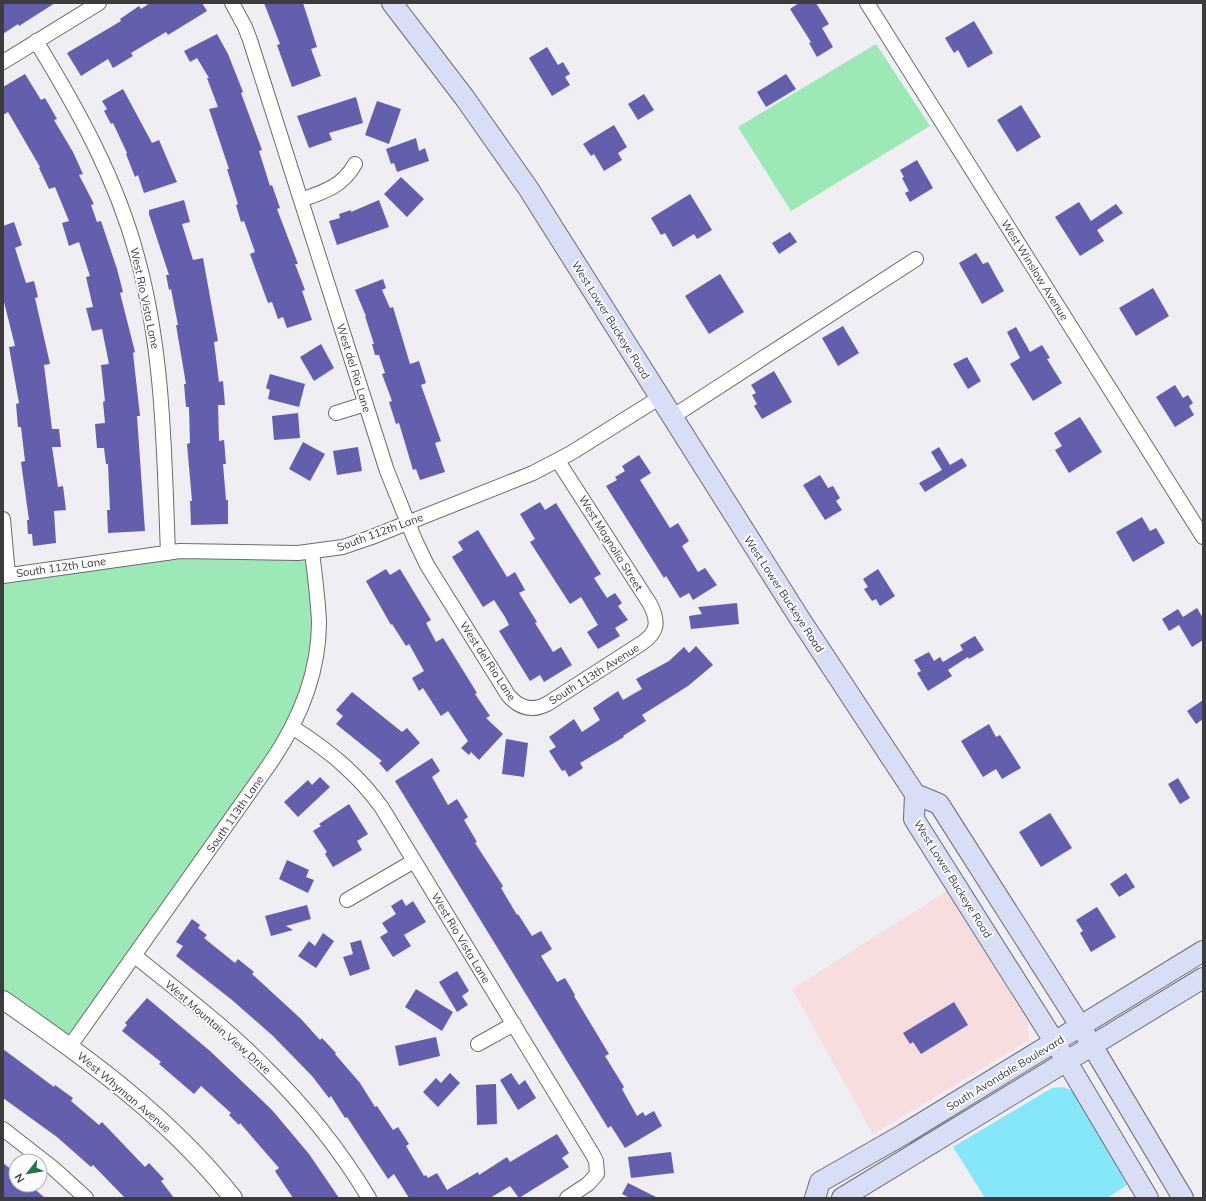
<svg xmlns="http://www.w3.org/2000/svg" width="1206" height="1201" font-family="Mulish,sans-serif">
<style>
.commercial{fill:#f8dddf}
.green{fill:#9de8b7}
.water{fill:#87e7fa}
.building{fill:#645fac}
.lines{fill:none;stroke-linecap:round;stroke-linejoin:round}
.minor-casing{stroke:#6c6c70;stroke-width:16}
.tertiary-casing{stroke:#6c6c70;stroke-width:20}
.secondary-casing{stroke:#6c6c70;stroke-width:22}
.minor{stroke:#fff;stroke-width:14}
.tertiary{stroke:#fff;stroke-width:18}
.secondary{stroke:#d9def7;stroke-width:20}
.labels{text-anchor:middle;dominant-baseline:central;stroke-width:4;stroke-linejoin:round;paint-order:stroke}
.street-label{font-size:11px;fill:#3c3c3e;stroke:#fcfcff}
</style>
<rect width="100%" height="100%" fill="#eeeef3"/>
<path class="commercial" d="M948 890 1028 1022 1029 1040 873 1134 792 989Z"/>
<path class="green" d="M876 44 930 126 791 211 738 127Z
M312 552 318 607 304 703 70 1046 3 1000V576L150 555Z"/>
<path class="water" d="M1063 1087 1075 1092 1127 1185 1107 1198H985L953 1147 1052 1088Z"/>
<path class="building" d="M3 3H55L19 26 18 24 3 34Z
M150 3H202L207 11 168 35 166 32 131 53 133 56 113 68 108 59 81 76 67 53 121 21 120 19 139 6 141 9Z
M264 3H303L317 47 311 49 321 76 292 87 277 45 280 44Z
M799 3H816L829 24 822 28 833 47 817 57 809 43 811 42 790 9Z
M974 21 993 53 968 68 958 50 954 53 945 38Z
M217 34 228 54 243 92 241 93 262 150 259 151 270 186 272 185 280 208 277 209 298 264H295L305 290 302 291 312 320 287 328 283 317 278 319 272 302 268 303 250 254 255 252 244 221 241 222 236 205 238 204 227 169H229L209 109 218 107 207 78H209L197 58 190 62 184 51Z
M547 47 558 65 563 62 570 74 565 77 570 85 552 96 529 58Z
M25 74 41 100 45 98 57 119 54 120 73 152 83 174 79 175 94 204 91 205 97 222 101 221 117 269 123 292 120 293 135 352 133 353 140 416H137L145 531 108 533 107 510H110L108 464H106L104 448H97L95 424 105 423 103 402 105 401 101 365 109 364 102 329 92 331 86 308 93 307 86 277 90 276 79 242 69 246 62 223 69 221 55 187 49 189 39 168 40 167 8 112 3 115V87Z
M786 74 796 89 766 107 757 92Z
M123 89 152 143 159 140 177 182 144 193 138 175 135 177 126 154 127 153 113 123 111 124 104 111 107 109 102 101Z
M644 94 654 110 638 120 628 104Z
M356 97 363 123 329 133 332 140 309 148 297 116Z
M377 101 401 109 389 144 365 135Z
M1021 105 1041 137 1017 152 997 120Z
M614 125 627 147 618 153 622 160 604 171 594 154 591 156 583 144Z
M416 138 419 151 425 148 429 161 397 172 394 163 391 164 386 149Z
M917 160 933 188 910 202 905 193 909 191 902 178 904 177 900 170Z
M401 177 424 199 407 217 384 194Z
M690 194 712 230 697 239 694 234 673 247 665 233 661 235 651 218Z
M184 200 190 222 182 224 193 260 203 258 218 341 214 342 219 382 223 381 225 405H218L219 441 224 440 226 464H223L226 500H228V524L191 525 190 501H192L187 444 190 443 189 407H186L184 384H186L176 325H178L171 289 169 290 166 275H169L149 214V210Z
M379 200 389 227 337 245 329 221 340 218 339 214 351 210V212Z
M1079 202 1091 221 1116 204 1123 213 1097 230 1104 241 1080 256 1055 217Z
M14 222 22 245 15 248 26 283 34 281 38 297 35 298 50 364 44 365 52 429H59L61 447H52L58 487 63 486 66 510 54 511 56 543 33 546 32 534H28L27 520H29L21 462 25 461 21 427H18L16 404 19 403 9 347 15 346 3 298V226Z
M790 232 797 242 779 254 772 243Z
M976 253 983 264 988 262 1004 291 982 304 959 263Z
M720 274 744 312 709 334 685 296Z
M383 279 386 288 382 290 390 308 393 307 410 364 419 361 426 383 421 385 441 441 435 443 445 472 420 480 416 469 413 470 399 423 396 424 389 402 392 401 382 374 385 373 379 355H375L372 344H374L365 316H366L355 290Z
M1153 288 1169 316 1136 336 1119 308Z
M843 326 859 353 838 366 822 338Z
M1016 327 1030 352 1042 345 1050 358 1047 359 1062 383 1033 401 1010 364 1020 358 1007 332Z
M321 344 334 368 314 381 300 357Z
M967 357 981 381 968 389 953 364Z
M774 371 792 402 762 419 754 406 757 404 752 395 756 393 751 385Z
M270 374 305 384 299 407 268 399 270 390 266 388Z
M1175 385 1183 398 1188 395 1193 403 1189 406 1194 415 1175 427 1156 397Z
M298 413 300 438 274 440 272 416Z
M1080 417 1102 452 1069 473 1055 450 1062 446 1054 433Z
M303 442 325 454 310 481 289 469Z
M358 447 362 471 337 475 333 451Z
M939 447 950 465 962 458 967 466 925 492 919 483 942 470 931 452Z
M639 455 651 473 640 480 670 528 678 523 689 541 682 546 698 572 705 568 717 585 693 600 689 593 680 598 666 576 664 578 606 486 617 480 615 477 625 471 622 466Z
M820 475 828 488 833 486 840 498 836 501 842 510 825 520 803 485Z
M540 502 545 510 556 503 601 574 594 578 607 598 615 593 622 603 618 606 628 620 615 628 620 636 598 649 587 632 598 625 581 597 570 604 530 542 535 539 520 514Z
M1142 517 1150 531 1156 528 1165 543 1133 562 1116 532Z
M478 530 507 577 515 572 525 590 519 593 537 622 535 623 553 652 561 647 572 665 544 682 540 675 530 681 499 631 509 625 505 617 494 600 483 607 452 557 463 550 458 542Z
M386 569 390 575 400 569 431 620 426 623 436 642 443 638 477 693 475 694 490 716 486 718 503 734 479 760 471 752 469 755 461 748 468 741 448 711 441 716 423 688 419 691 412 678 424 671 409 644 406 646 392 624 391 625 366 581Z
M878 569 895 596 880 606 876 599 872 601 864 589 868 587 863 579Z
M737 603 739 624 691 629 689 616 702 614 698 607Z
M1197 608 1203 618V640L1192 647 1179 625 1169 631 1162 619 1178 609 1183 617Z
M975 636 984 650 969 659 968 657 948 670 952 676 928 691 917 673 921 671 914 660 929 652 934 661 940 657 943 662 963 650 960 645Z
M696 646 713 665 688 686 642 715 646 721 623 736 624 737 580 763 583 768 569 777 565 770 562 771 549 751 556 747 549 737 574 719 582 732 600 720 593 708 618 691 623 700 642 689 636 679 669 661 684 647 689 653Z
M352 692 402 732 407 728 420 743 387 772 379 763 382 761 336 724 343 716 336 710Z
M1203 700V719L1196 724 1187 711Z
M989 724 996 737 1000 735 1021 768 1002 779 996 769 983 777 961 741Z
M506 739 528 743 524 777 502 774Z
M432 758 440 771 432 777 448 805 457 799 468 817 464 820 477 842 475 843 503 886 501 888 517 915 518 914 532 936 541 931 552 949 541 956 557 982 565 978 575 995 574 996 609 1054 605 1056 624 1087 622 1089 637 1116 643 1112 645 1116 654 1111 662 1126 625 1148 611 1126 608 1128 395 781Z
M320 777 330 787 298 817 284 802 308 780 312 785Z
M1178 778 1190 798 1180 804 1168 784Z
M349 804 368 834 357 841 362 850 333 867 325 854 327 852 313 831 321 826 319 824Z
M1050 813 1072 848 1041 867 1019 832Z
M287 860 309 870 306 877 314 880 308 893 279 879Z
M1126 873 1135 887 1119 897 1110 884Z
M402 899 406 906 413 901 426 922 404 935 411 946 393 957 380 937 388 932 382 923 396 914 391 906Z
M307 905 311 919 286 926 293 930 271 936 265 916Z
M1097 907 1116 937 1091 952 1080 933 1083 931 1076 920Z
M192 919 200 925 198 928 207 935 204 938 235 963 238 959 254 972 252 974 301 1019 320 1040 322 1038 336 1053 335 1054 360 1083 375 1107 377 1106 393 1130 398 1127 409 1144 406 1146 424 1176 426 1175 428 1178 437 1173 447 1190 478 1172 479 1175 507 1157 510 1162 557 1134 569 1153 562 1158 569 1167 519 1198 510 1186 490 1198H409L394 1174 388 1179 347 1117 345 1118 331 1096 329 1098 312 1076 273 1036 232 1000 176 956 183 946 176 942Z
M323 933 334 941 316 968 298 956 309 941 315 946Z
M361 940 370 969 350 976 343 957 353 954 350 943Z
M457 971 469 991 462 996 468 1005 457 1012 439 982Z
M416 989 453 1012 442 1031 405 1007Z
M147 998 210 1051 272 1110 309 1154 339 1198H293L275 1171 279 1168 240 1123 239 1125 229 1115 231 1113 201 1086 194 1094 159 1064 161 1062 122 1031 127 1025 125 1023Z
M954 1002 968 1025 921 1054 913 1042 910 1044 903 1033Z
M436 1037 440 1056 399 1066 395 1046Z
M3 1049 54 1087 55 1085 73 1098 71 1101 99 1125 102 1122 145 1167 149 1163 164 1179 161 1181 174 1198H125L93 1165 91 1167 57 1137 3 1098Z
M450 1073 460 1083 438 1107 423 1092 436 1078 441 1083Z
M511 1073 519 1085 525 1080 536 1098 518 1110 500 1080Z
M496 1084 497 1124 477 1125 476 1085Z
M671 1152 674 1173 631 1178 628 1157Z
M3 1163 16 1173V1185H30L45 1198H3Z
M628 1183 658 1198H630L622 1194Z"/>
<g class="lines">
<defs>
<path id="minor" d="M232 3 245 27 250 40 387 471 415 540 427 565 508 695C519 708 531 712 547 704L642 643C658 632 659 622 650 604L558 461
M867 3 1203 537
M36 41C78 110 116 178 137 256 164 353 164 453 168 553
M3 62 99 3
M301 200C324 192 343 186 355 164
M336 413 365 404
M672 417 916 259
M3 519 8 575
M3 576 180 551 298 553 343 547 372 537 533 473 571 453 659 398
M292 727C328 750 358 774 382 808L593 1155 596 1161 597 1174 588 1184 567 1198
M347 900 414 861
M135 956C179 992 225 1026 265 1067 305 1106 340 1150 369 1198
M478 1044 514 1024
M70 1046 269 765C298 723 319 675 319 622 318 599 315 576 312 552
M3 1129 53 1168 86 1198"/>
<path id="tertiary" d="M3 1000C87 1058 169 1117 233 1198"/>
<path id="secondary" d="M392 3 464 97 528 188 800 619 915 794 914 819 1066 1060 1148 1198
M915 794 939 804 1081 1027 1183 1198
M815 1198 820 1182 904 1134 1203 951
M842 1198 1203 978"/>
</defs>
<use href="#minor" class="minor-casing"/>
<use href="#tertiary" class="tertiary-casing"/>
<use href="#secondary" class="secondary-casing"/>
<use href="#minor" class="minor"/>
<use href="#tertiary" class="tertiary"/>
<use href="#secondary" class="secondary"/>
</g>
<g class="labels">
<g class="street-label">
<text transform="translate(1035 270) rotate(58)">West Winslow Avenue</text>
<text transform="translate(145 298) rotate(78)">West Rio Vista Lane</text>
<text transform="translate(611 320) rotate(58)">West Lower Buckeye Road</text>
<text transform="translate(354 368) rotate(73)">West del Rio Lane</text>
<text transform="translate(380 532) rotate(-20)">South 112th Lane</text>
<text transform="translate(611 543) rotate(58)">West Magnolia Street</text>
<text transform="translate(61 567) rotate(-8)">South 112th Lane</text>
<text transform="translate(784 594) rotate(57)">West Lower Buckeye Road</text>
<text transform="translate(488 661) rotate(57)">West del Rio Lane</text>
<text transform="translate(594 674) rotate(-32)">South 113th Avenue</text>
<text transform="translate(235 814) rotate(-55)">South 113th Lane</text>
<text transform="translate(953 879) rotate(58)">West Lower Buckeye Road</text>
<text transform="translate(461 938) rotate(59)">West Rio Vista Lane</text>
<text transform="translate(218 1027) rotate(41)">West Mountain View Drive</text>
<text transform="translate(1005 1073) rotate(-31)">South Avondale Boulevard</text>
<text transform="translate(124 1092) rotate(40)">West Whyman Avenue</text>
</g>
</g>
<rect width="1206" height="1201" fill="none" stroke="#3c3c3e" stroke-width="8"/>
<g transform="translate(28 1173) rotate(239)"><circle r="19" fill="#fcfcff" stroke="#afafb2"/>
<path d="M0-3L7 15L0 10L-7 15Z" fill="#247445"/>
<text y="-6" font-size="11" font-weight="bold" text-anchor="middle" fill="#3c3c3e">N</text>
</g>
</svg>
